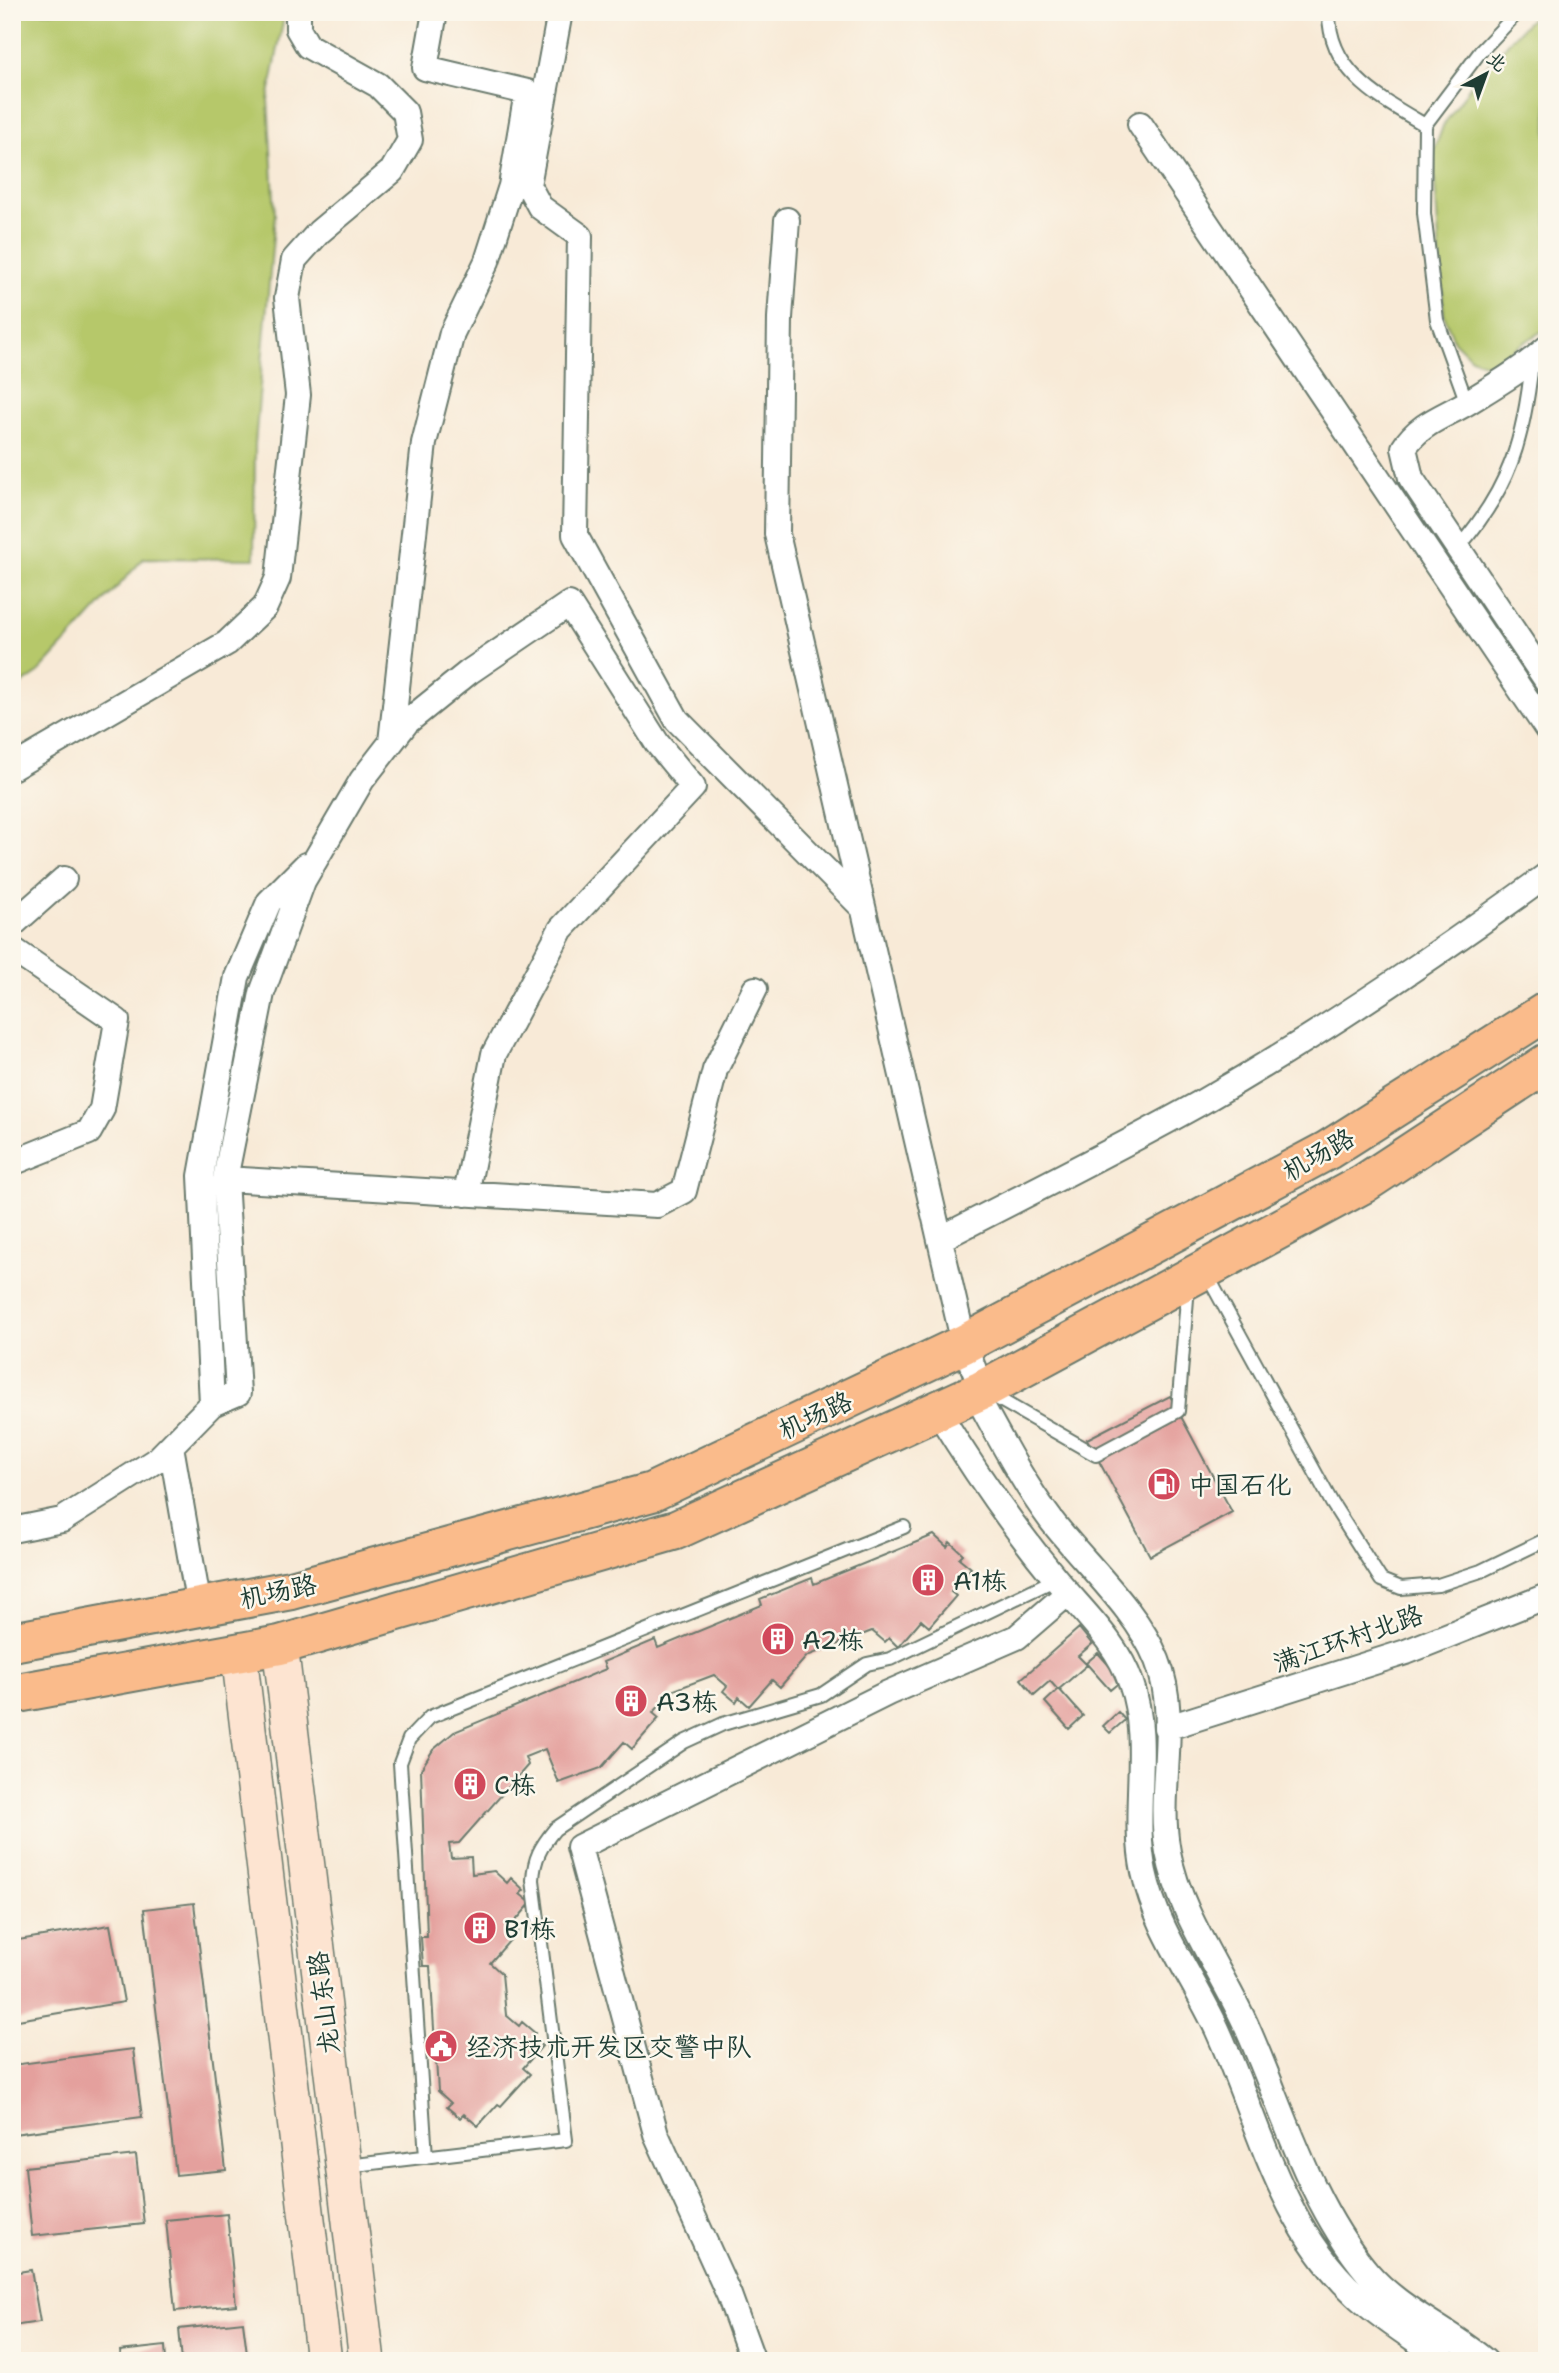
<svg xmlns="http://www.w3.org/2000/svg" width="1559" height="2373" font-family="'Shantell Sans','LXGW WenKai TC',sans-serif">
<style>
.green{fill:#b6c86b;stroke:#6a8250;stroke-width:2}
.building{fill:#e4a09d}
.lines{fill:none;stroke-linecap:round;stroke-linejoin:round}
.lane-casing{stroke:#6b7a6d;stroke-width:16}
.street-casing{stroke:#6b7a6d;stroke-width:28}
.secondary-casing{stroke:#6b7a6d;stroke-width:38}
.primary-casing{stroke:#6b7a6d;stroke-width:42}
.lane{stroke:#fff;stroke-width:12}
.street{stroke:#fff;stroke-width:24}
.secondary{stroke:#fde4d1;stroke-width:35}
.primary{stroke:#fabb8b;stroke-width:38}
.labels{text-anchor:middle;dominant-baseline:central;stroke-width:5;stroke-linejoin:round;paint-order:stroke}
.street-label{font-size:26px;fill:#1f3d34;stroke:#fbf7ec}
.poi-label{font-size:26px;fill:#1f3d34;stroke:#fbf7ec;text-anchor:start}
</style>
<rect width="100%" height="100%" fill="#fbf7ec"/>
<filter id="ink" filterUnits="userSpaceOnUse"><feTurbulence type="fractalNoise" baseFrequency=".0143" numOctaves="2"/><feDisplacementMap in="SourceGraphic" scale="14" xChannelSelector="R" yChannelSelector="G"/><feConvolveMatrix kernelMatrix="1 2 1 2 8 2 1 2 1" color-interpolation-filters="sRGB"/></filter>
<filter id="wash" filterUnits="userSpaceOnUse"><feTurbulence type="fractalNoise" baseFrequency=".00686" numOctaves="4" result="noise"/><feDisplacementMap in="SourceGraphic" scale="28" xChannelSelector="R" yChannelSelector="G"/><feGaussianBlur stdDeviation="1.57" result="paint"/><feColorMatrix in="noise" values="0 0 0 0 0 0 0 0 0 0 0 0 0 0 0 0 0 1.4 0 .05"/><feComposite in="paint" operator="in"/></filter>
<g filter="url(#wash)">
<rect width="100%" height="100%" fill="#f8ead7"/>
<path class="green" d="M12 12H285L268 100 275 214 255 444 254 559 144 558 37 674 12 691Z
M1547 12V328L1489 365 1471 358 1454 341 1444 315 1433 154 1443 126 1478 75 1536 13Z"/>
<g id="blocks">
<path class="building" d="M1170 1396 1232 1512 1150 1556 1087 1439Z
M934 1535 947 1547 950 1542 963 1554 959 1558 971 1568 951 1592 956 1596 929 1627 921 1620 898 1647 889 1638 885 1642 872 1631 807 1656 780 1687 772 1680 749 1706 739 1697 736 1702 723 1691 727 1686 714 1675 674 1690 653 1713 659 1718 632 1749 624 1742 601 1768 559 1783 545 1749 525 1757 528 1765 459 1843 449 1844 451 1858 471 1857 472 1874 494 1871 507 1883 511 1878 524 1890 520 1894 531 1903 512 1925 518 1931 490 1963 502 1974 506 2015 519 2026 522 2022 535 2033 531 2037 542 2046 523 2068 530 2074 501 2106 498 2104 478 2126 464 2114 460 2118 447 2107 451 2103 438 2091 430 1966H423L421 1937H427L421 1769 433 1750 454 1732 606 1669 603 1662 655 1640 658 1648 762 1605 760 1599 812 1578 814 1584Z
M1079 1628 1092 1644 1078 1656 1087 1665 1058 1690 1050 1681 1034 1695 1021 1679Z
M1098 1653 1122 1680 1110 1690 1086 1663Z
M1059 1689 1083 1716 1069 1729 1045 1702Z
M1118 1712 1125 1720 1110 1733 1103 1726Z
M194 1903 226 2170 176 2175 144 1909Z
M110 1925 124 2002 12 2021V1941Z
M133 2049 142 2117 13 2134 12 2065Z
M136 2155 144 2224 32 2236 25 2167Z
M227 2214 236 2305 175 2311 166 2220Z
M31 2270 40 2322 12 2326V2273Z
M243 2322 248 2361H182L179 2329Z
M165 2346 166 2361H121L120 2351Z"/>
</g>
</g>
<g filter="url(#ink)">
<use href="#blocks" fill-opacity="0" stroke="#6b7a6d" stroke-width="2"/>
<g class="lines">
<defs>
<path id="lane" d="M1329 12C1328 72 1381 99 1425 125
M1467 403 1437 320 1424 213 1425 125 1480 52 1518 12
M1458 548C1510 488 1524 439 1532 362
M1206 1273 1332 1503 1381 1580 1401 1588 1438 1585 1481 1571 1547 1539
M988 1393 1096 1455 1178 1411 1188 1286
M426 2157 400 1763 409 1739 430 1717 904 1527
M347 2166 566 2140 533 1880C534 1858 541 1846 555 1829L684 1742 723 1724 821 1695 867 1664 890 1659 1056 1579"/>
<path id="street" d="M560 12 528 185 540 207 580 236 575 535 677 720 863 908
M1140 124 1547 729
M787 220 780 318 777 534 964 1344 982 1390
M1547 348C1523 369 1496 385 1470 401 1446 416 1419 423 1404 448L1411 478 1547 681
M391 742 424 443 452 333 487 261 511 186 527 92 425 68 435 12
M12 768 227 643 265 607 278 578 298 395 287 298 294 260 319 232 392 171 410 140 405 112 378 85 308 46 298 29V12
M12 925 64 879
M12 949 117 1021 102 1109 89 1132 12 1163
M225 1179 262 993 303 881 362 780 407 722 469 672 569 604 657 743 693 787 561 929 494 1054 466 1194
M940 1239C1027 1194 1116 1150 1202 1102 1322 1033 1436 956 1547 875
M975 1393C999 1436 1021 1480 1051 1520 1084 1563 1137 1610 1157 1660 1181 1720 1156 1790 1168 1852 1180 1915 1219 1966 1245 2023 1283 2107 1307 2200 1367 2272 1399 2310 1448 2329 1485 2361
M212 1404 201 1176 237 977 269 902 306 865
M937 1410C973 1469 1012 1526 1056 1579 1083 1612 1117 1642 1131 1683 1152 1742 1131 1811 1144 1872 1156 1929 1193 1977 1217 2029 1258 2119 1279 2224 1355 2294 1382 2320 1415 2338 1445 2361
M171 1446 199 1607
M12 1530 62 1520 158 1459 212 1404 238 1393 225 1179 657 1205 684 1191 715 1070 755 989
M1166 1728 1406 1652 1547 1596
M753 2361 729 2295 656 2134 579 1847 888 1693 1017 1637 1068 1593"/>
<path id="secondary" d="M280 1645 367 2361
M239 1654 324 2361"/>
<path id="primary" d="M12 1642 291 1590 652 1492 964 1344 1328 1150 1547 1011
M12 1694 280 1645 676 1530 982 1390 1363 1184 1547 1063"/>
</defs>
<use href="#lane" class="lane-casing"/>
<use href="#street" class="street-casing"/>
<use href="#secondary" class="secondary-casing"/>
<use href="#primary" class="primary-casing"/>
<use href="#lane" class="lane"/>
<use href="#street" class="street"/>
<use href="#secondary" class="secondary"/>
<use href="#primary" class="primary"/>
</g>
</g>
<defs>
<symbol id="fuel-disc" viewBox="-11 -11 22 22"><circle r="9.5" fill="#d1495b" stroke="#fbf7ec"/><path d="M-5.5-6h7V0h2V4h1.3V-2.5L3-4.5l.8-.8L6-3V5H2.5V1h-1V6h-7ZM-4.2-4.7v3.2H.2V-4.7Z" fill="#fff"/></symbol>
<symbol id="building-disc" viewBox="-11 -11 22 22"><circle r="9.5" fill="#d1495b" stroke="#fbf7ec"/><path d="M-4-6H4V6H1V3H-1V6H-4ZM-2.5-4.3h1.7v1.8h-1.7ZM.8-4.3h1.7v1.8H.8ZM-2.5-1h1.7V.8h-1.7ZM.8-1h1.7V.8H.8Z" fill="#fff"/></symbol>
<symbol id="civic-disc" viewBox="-11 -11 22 22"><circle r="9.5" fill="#d1495b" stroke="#fbf7ec"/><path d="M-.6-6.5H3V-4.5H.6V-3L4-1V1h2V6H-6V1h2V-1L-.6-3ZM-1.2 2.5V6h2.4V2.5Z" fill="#fff"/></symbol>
</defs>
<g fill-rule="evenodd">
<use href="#fuel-disc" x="1145" y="1465" width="38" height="38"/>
<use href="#building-disc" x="909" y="1561" width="38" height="38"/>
<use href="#building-disc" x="759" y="1620" width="38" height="38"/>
<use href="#building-disc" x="612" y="1682" width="38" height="38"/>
<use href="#building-disc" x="451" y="1765" width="38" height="38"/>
<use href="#building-disc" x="461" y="1909" width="38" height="38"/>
<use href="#civic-disc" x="422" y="2027" width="38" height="38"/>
</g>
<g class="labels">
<g class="street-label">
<text transform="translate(1318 1154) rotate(-30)">机场路</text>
<text transform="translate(815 1415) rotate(-25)">机场路</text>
<text transform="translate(278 1591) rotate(-12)">机场路</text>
<text transform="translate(1348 1638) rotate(-19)">满江环村北路</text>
<text transform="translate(323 2003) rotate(-97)">龙山东路</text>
</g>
<g class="poi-label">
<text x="1188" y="1484">中国石化</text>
<text x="953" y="1580">A1栋</text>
<text x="802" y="1639">A2栋</text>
<text x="656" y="1701">A3栋</text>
<text x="494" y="1784">C栋</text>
<text x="504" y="1928">B1栋</text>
<text x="466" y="2046">经济技术开发区交警中队</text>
</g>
</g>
<rect width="1559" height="2373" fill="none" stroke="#fbf7ec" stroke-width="42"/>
<g transform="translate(1486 74) rotate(41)" stroke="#fbf7ec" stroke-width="5" paint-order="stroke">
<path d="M0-5L12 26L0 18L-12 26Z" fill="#1f3d34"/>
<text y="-10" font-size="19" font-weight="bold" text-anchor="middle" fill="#1f3d34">北</text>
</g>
</svg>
